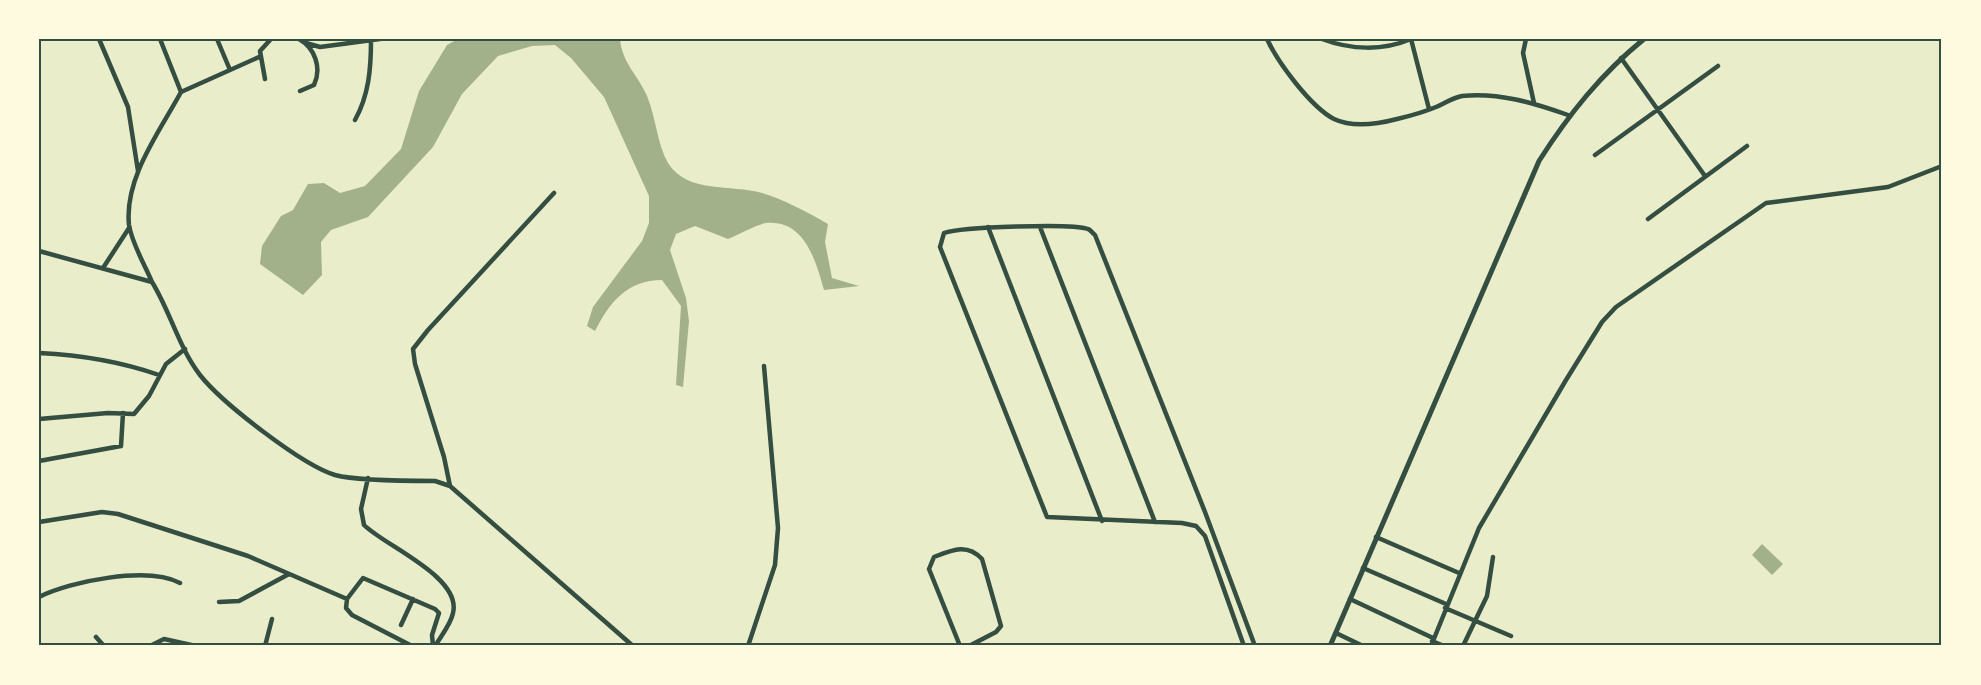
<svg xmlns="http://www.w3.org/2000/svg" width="1981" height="685" font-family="'Sofia Sans Condensed',sans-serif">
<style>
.water{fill:#a3b18a}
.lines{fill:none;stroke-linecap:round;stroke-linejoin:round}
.minor{stroke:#344e41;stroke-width:4.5}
.tertiary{stroke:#344e41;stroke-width:5}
.neatline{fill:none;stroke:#344e41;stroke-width:2}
</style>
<rect width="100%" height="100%" fill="#e9edc9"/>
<path class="water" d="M458 39H620C622 63 638 75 647 96 656 117 657 144 668 163 687 194 732 184 762 193 785 200 807 212 828 224L825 242 832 278 859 286 824 290C816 262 805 219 766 223 758 224 737 235 728 239L695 226 676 234 670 250 686 298 689 321 683 387 676 385 681 306 662 280C627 280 610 302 595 331L587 326 593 307 642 241 649 223V196L604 97 571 58 555 45 532 46 498 56 462 94 433 147 368 217 331 230 321 242 322 275 303 295 260 264 262 246 281 216 293 210 308 184 324 183 340 193 365 186 401 149 419 91 447 45Z
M1762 544 1783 564 1772 575 1752 555Z"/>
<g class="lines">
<path class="minor" d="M99 39 128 107 138 171
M160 39 181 92
M217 39 230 70
M299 39C315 48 322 68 314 85L300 91
M1267 39C1278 63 1311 107 1334 119 1353 128 1378 124 1397 119 1410 116 1424 112 1436 107 1445 103 1452 98 1462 96 1498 92 1534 103 1568 115
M1322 39C1351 50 1383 51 1411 39L1429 109
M1526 39 1523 53 1534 103
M306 43 320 47 380 39
M1621 58 1705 176
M265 79 260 51 271 39
M181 92 259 57
M355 120C369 95 371 68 371 40
M1595 155 1718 66
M1648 219 1747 146
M988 227 1102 521
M1040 227 1155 522
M39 251 152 282C170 311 179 348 200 375 222 403 302 465 335 475 357 481 411 481 435 481L450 486 633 646
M103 268 129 228
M152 282C145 265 132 244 129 225 124 178 160 131 181 92
M39 353C81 355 119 361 159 375
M39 419 108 413 134 414 149 396 166 364 185 349
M39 461 121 446 123 413
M368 478 361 509 364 525C385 546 462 577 453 613 451 624 441 636 435 646
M450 486 444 457 415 364 413 349 428 330 554 193
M39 522 102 512 118 514 248 556 347 599 346 608 352 615 412 646
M1376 537 1459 573
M1363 568 1446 604
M39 597C71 581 147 566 180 583
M347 599 363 578 435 609 439 613 432 635 433 646
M1350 599 1433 638
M219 602 239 601 289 574
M1445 608 1511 636
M401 625 413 599
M1336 633 1363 646
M96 637 104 646
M1432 641 1444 646
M150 646 164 639 196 646
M265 646 272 619
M748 646 775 565 778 528 764 366
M960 646 929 569 934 557C952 550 967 543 982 559L1001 626 996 632 969 646
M1244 646 1205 536 1196 526 1182 523 1047 517 940 247 944 233C961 227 1072 223 1088 229 1091 230 1092 233 1095 235L1205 512 1255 646
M1431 646 1479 528 1566 380 1602 322 1616 307 1766 203 1888 187 1942 166
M1463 646 1487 596 1493 557"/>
<path class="tertiary" d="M1330 646 1539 161C1569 114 1601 74 1644 39"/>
</g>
<rect width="1981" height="685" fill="none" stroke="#fefae0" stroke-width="81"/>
<rect x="40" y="40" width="1900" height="604" class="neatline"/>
</svg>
